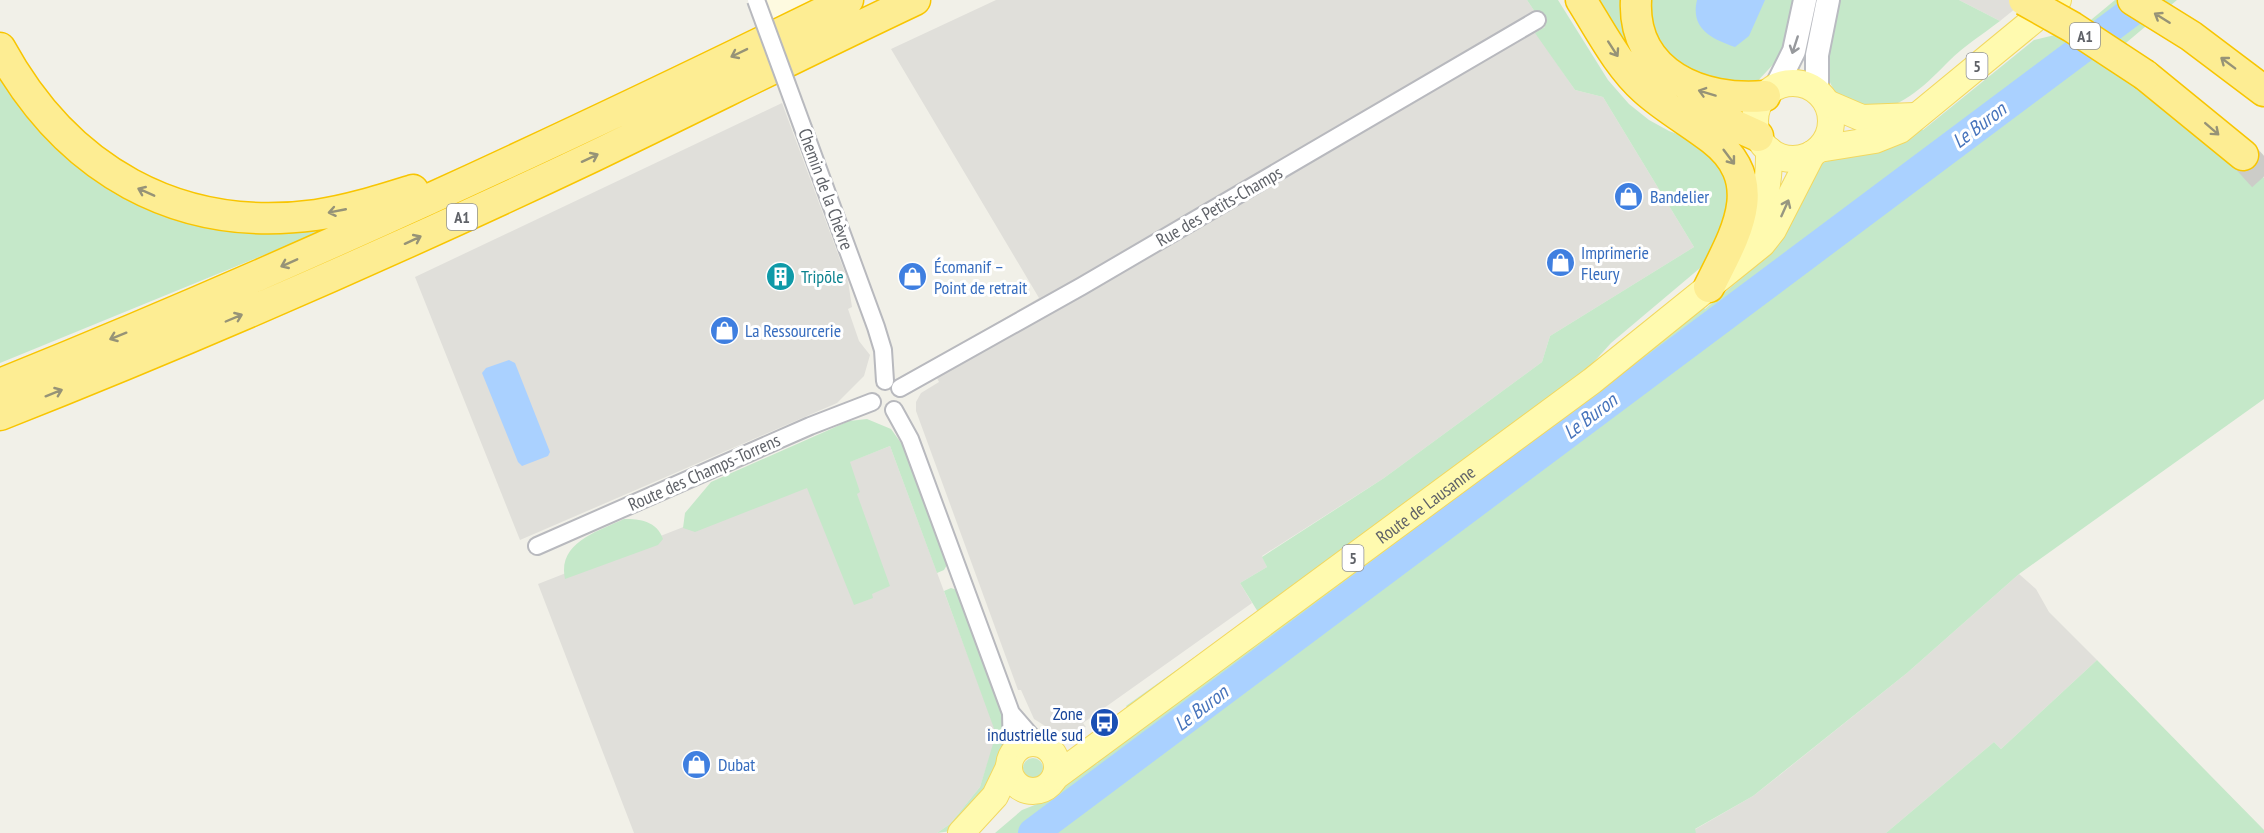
<svg xmlns="http://www.w3.org/2000/svg" width="2264" height="833" font-family="'PT Sans Narrow',sans-serif">
<style>
.commercial{fill:#fefae0}
.industrial{fill:#e0dfda}
.green{fill:#c5e8c9}
.water{fill:#aad1ff}
.lines{fill:none;stroke-linecap:round;stroke-linejoin:round}
.river{stroke:#aad1ff;stroke-width:30}
.motorway-tunnel{stroke:#ccccc8;stroke-width:30;stroke-dasharray:30 15;stroke-linecap:butt}
.minor-casing{stroke:#b8b9be;stroke-width:20}
.secondary-casing{stroke:#b9bbc1;stroke-width:26}
.primary-casing{stroke:#f2d860;stroke-width:28}
.motorway-casing{stroke:#f8c501;stroke-width:33}
.minor{stroke:#fff;stroke-width:16}
.secondary{stroke:#fff;stroke-width:22}
.primary{stroke:#fffaaf;stroke-width:26}
.motorway{stroke:#fded93;stroke-width:30}
.minor-bridge-casing{stroke:#b8b9be;stroke-width:20;stroke-linecap:butt}
.motorway-bridge-casing{stroke:#f8c501;stroke-width:33;stroke-linecap:butt}
.minor-bridge{stroke:#fff;stroke-width:16}
.motorway-bridge{stroke:#fded93;stroke-width:30}
.oneway{stroke:#969377}
.oneway2{stroke:#97999d}
.oneway3{stroke:#979781}
.labels{text-anchor:middle;dominant-baseline:central;stroke-width:6;stroke-linejoin:round;paint-order:stroke}
.shield{fill:#fff;stroke:#8f9195;stroke-width:1.5}
.shield-label{font-size:16px;font-weight:bold;fill:#5f6268}
.street-label{font-size:18px;fill:#5f6268;stroke:#fff}
.shop-label{font-size:18px;fill:#366cbe;stroke:#fff;text-anchor:start}
.culture-label{font-size:18px;fill:#0d838f;stroke:#fff;text-anchor:start}
.transit-label{font-size:18px;fill:#164399;stroke:#fff;text-anchor:end}
.water-label{font-size:20px;font-style:italic;fill:#4774bc;stroke:#fff}
</style>
<rect width="100%" height="100%" fill="#f1f0e8"/>
<path class="commercial" d="M756 0H848L770 38Z"/>
<path class="industrial" d="M996 0H1527L1545 27 1536 33 1575 90 1603 97 1694 247 1550 336 1542 362 1384 478 1262 556 1267 567 1240 583 1252 603 1083 723 1086 727 1074 732 1053 731 1034 719 1021 690H1018L916 411V402L921 393 939 382 929 362 1039 298 891 49Z
M1959 0H2026L2000 21Z
M782 103 848 281 852 307 848 309 859 341 870 355 864 376 837 403 520 540 415 277Z
M890 446 997 734 980 787 950 824 937 833H634L538 584Z
M2019 574 2036 589 2049 612 2097 660 2001 749 1994 742 1886 833H1696L1694 830 1753 796 1776 778 1907 673Z"/>
<path class="green" d="M1527 0H1558L1608 80 1629 104 1649 120 1669 131 1709 146 1737 196 1706 263 1611 343 1582 375 1129 710 1126 706 1258 612 1240 583 1267 567 1262 557 1384 478 1542 362 1550 336 1694 247 1603 97 1575 90 1535 33 1545 27Z
M1594 0H1627L1694 100C1645 92 1621 38 1594 0Z
M1650 0H1796L1781 56 1754 85C1696 81 1654 65 1650 0Z
M1835 0H1959L2000 21C1983 34 1964 46 1949 61 1928 82 1899 114 1864 109 1859 108 1853 104 1848 101 1812 84 1830 30 1835 0Z
M2115 0H2177L2114 53 2243 155 2264 178V399L2019 574 1907 673 1753 796 1695 829 1696 833H995L1022 810 1055 797 1081 771 1098 763 1096 759 1701 305 1705 309 1743 277 1814 170 1823 163 1918 126 1923 130 2034 40 2080 29Z
M0 64 112 183 342 223 0 363Z
M867 419 891 429 904 447 948 563 944 570 937 573 890 446 850 462 860 492 857 494 890 586 872 594 873 598 854 605 807 488 695 532 683 528 685 513 711 482 849 421Z
M624 519C640 519 657 521 663 539L658 545 565 579C557 542 599 531 624 519Z
M951 588 957 590 1000 707C1017 767 986 789 951 831L937 833 950 824 980 787 996 734 944 591Z
M2097 660 2264 830V833H1886L1994 742 2001 749Z
M1023 768a10 10 0 1 1 20 0a10 10 0 1 1-20 0Z"/>
<path class="water" d="M1697 0H1765L1749 36 1735 47C1712 39 1690 29 1697 0Z
M509 360 515 363 550 452 548 456 522 466 518 462 482 373 486 368Z"/>
<g class="lines">
<path class="river" d="M1033 833 2147 0"/>
<path class="motorway-tunnel" d="M2243 155 2264 178"/>
<defs>
<path id="minor" d="M803 128 876 327 883 350 885 381
M900 388 1082 286 1537 20
M894 410 910 439 1011 713 1037 743
M537 546 810 426 872 402
M1011 713 1012 755"/>
<path id="secondary" d="M1776 87 1794 51 1805 0
M1817 91V55L1828 0"/>
<g id="primary">
<circle cx="1793" cy="121" r="38"/>
<path d="M1827 103 1862 118 1915 116"/>
<path d="M1819 149 1875 140 1900 130 2058 0"/>
<path d="M1741 252C1761 216 1770 192 1769 150"/>
<circle cx="1033" cy="767" r="24"/>
<path id="s1" d="M1055 777 1592 381 1762 244 1773 230 1812 154"/>
<path d="M961 833 995 796 1009 767"/>
</g>
<path id="motorway" d="M1581 0C1600 30 1618 66 1645 90 1665 108 1690 122 1712 139 1769 183 1734 236 1709 287
M1636 0C1632 74 1703 102 1765 96
M2133 0 2191 36 2264 91
M0 48C66 169 177 234 316 215 350 210 381 200 413 190
M2145 75 2243 155
M1683 110 1725 121 1758 136
M0 384C288 268 569 137 848 0
M0 415C200 336 398 249 592 157 700 105 807 51 915 0"/>
</defs>
<use href="#minor" class="minor-casing"/>
<use href="#secondary" class="secondary-casing"/>
<use href="#primary" class="primary-casing"/>
<use href="#motorway" class="motorway-casing"/>
<use href="#minor" class="minor"/>
<use href="#secondary" class="secondary"/>
<use href="#primary" class="primary"/>
<use href="#motorway" class="motorway"/>
<defs>
<path id="minor-bridge" d="M756 0 803 128"/>
<path id="motorway-bridge" d="M2024 0 2072 27 2145 75"/>
</defs>
<use href="#minor-bridge" class="minor-bridge-casing"/>
<use href="#motorway-bridge" class="motorway-bridge-casing"/>
<use href="#minor-bridge" class="minor-bridge"/>
<use href="#motorway-bridge" class="motorway-bridge"/>
</g>
<defs><path id="oneway-shaft" d="M-6 0H5M1.5-3L5.5 0L1.5 3" fill="none" stroke-width="1.6" stroke-linecap="round" stroke-linejoin="round" transform="scale(1.5)"/></defs>
<g class="oneway">
<use href="#oneway-shaft" transform="translate(2162 18) rotate(-148)"/>
<use href="#oneway-shaft" transform="translate(1613 49) rotate(57)"/>
<use href="#oneway-shaft" transform="translate(739 53) rotate(154)"/>
<use href="#oneway-shaft" transform="translate(2228 63) rotate(-143)"/>
<use href="#oneway-shaft" transform="translate(1707 93) rotate(-163)"/>
<use href="#oneway-shaft" transform="translate(2212 129) rotate(41)"/>
<use href="#oneway-shaft" transform="translate(1729 157) rotate(53)"/>
<use href="#oneway-shaft" transform="translate(590 158) rotate(-25)"/>
<use href="#oneway-shaft" transform="translate(146 192) rotate(-156)"/>
<use href="#oneway-shaft" transform="translate(337 211) rotate(169)"/>
<use href="#oneway-shaft" transform="translate(413 240) rotate(-25)"/>
<use href="#oneway-shaft" transform="translate(289 263) rotate(156)"/>
<use href="#oneway-shaft" transform="translate(234 318) rotate(-23)"/>
<use href="#oneway-shaft" transform="translate(118 336) rotate(158)"/>
<use href="#oneway-shaft" transform="translate(54 393) rotate(-22)"/>
</g>
<use class="oneway2" href="#oneway-shaft" transform="translate(1795 45) rotate(108)"/>
<use class="oneway3" href="#oneway-shaft" transform="translate(1785 208) rotate(-66)"/>
<defs>
<symbol id="shop-disc" viewBox="-11 -11 22 22"><circle r="9.5" fill="#3f7fe0" stroke="#fff"/><path d="M-5-2.5h2.3a2.7 3.5 0 0 1 5.4 0H5L5.5 6h-11ZM-1.5-2.5h3a1.5 2.3 0 0 0-3 0Z" fill="#fff"/></symbol>
<symbol id="building-disc" viewBox="-11 -11 22 22"><circle r="9.5" fill="#0f9aa8" stroke="#fff"/><path d="M-4-6H4V6H1V3H-1V6H-4ZM-2.5-4.3h1.7v1.8h-1.7ZM.8-4.3h1.7v1.8H.8ZM-2.5-1h1.7V.8h-1.7ZM.8-1h1.7V.8H.8Z" fill="#fff"/></symbol>
<symbol id="bus-disc" viewBox="-11 -11 22 22"><circle r="9.5" fill="#1a4fb4" stroke="#fff"/><path d="M-5-6H5V4H4V6H2V4H-2V6H-4V4H-5ZM-3.5-4V0h7V-4ZM-3.5 1.2v1.5H-2V1.2ZM2 1.2v1.5H3.5V1.2Z" fill="#fff"/></symbol>
</defs>
<g fill-rule="evenodd">
<use href="#shop-disc" x="1612" y="180" width="33" height="33"/>
<use href="#shop-disc" x="1544" y="246" width="33" height="33"/>
<use href="#building-disc" x="764" y="260" width="33" height="33"/>
<use href="#shop-disc" x="896" y="260" width="33" height="33"/>
<use href="#shop-disc" x="708" y="314" width="33" height="33"/>
<use href="#bus-disc" x="1088" y="706" width="33" height="33"/>
<use href="#shop-disc" x="680" y="748" width="33" height="33"/>
</g>
<g class="labels">
<g class="shield">
<rect x="2070" y="23" width="30" height="26" rx="4.5"/>
<rect x="1966.5" y="53" width="21" height="26" rx="4.5"/>
<rect x="447" y="204" width="30" height="26" rx="4.5"/>
<rect x="1342.5" y="545" width="21" height="26" rx="4.5"/>
</g>
<g class="shield-label">
<text x="2085" y="36">A1</text>
<text x="1977" y="66">5</text>
<text x="462" y="217">A1</text>
<text x="1353" y="558">5</text>
</g>
<g class="street-label">
<text transform="translate(826 189) rotate(70)">Chemin de la Chèvre</text>
<text transform="translate(1219 206) rotate(-30)">Rue des Petits-Champs</text>
<text transform="translate(704 472) rotate(-24)">Route des Champs-Torrens</text>
<text stroke="none"><textPath href="#s1" startOffset="460">Route de Lausanne</textPath></text>
</g>
<g class="shop-label">
<text x="1650" y="196">Bandelier</text>
<text x="1581" y="252">Imprimerie<tspan x="1581" dy="21">Fleury</tspan></text>
<text x="934" y="266">Écomanif –<tspan x="934" dy="21">Point de retrait</tspan></text>
<text x="745" y="330">La Ressourcerie</text>
<text x="718" y="764">Dubat</text>
</g>
<g class="culture-label">
<text x="801" y="276">Tripōle</text>
</g>
<g class="transit-label">
<text x="1083" y="713">Zone<tspan x="1083" dy="21">industrielle sud</tspan></text>
</g>
<g class="water-label">
<text transform="translate(1979 125) rotate(-37)">Le Buron</text>
<text transform="translate(1590 416) rotate(-37)">Le Buron</text>
<text transform="translate(1201 708) rotate(-37)">Le Buron</text>
</g>
</g>
</svg>
